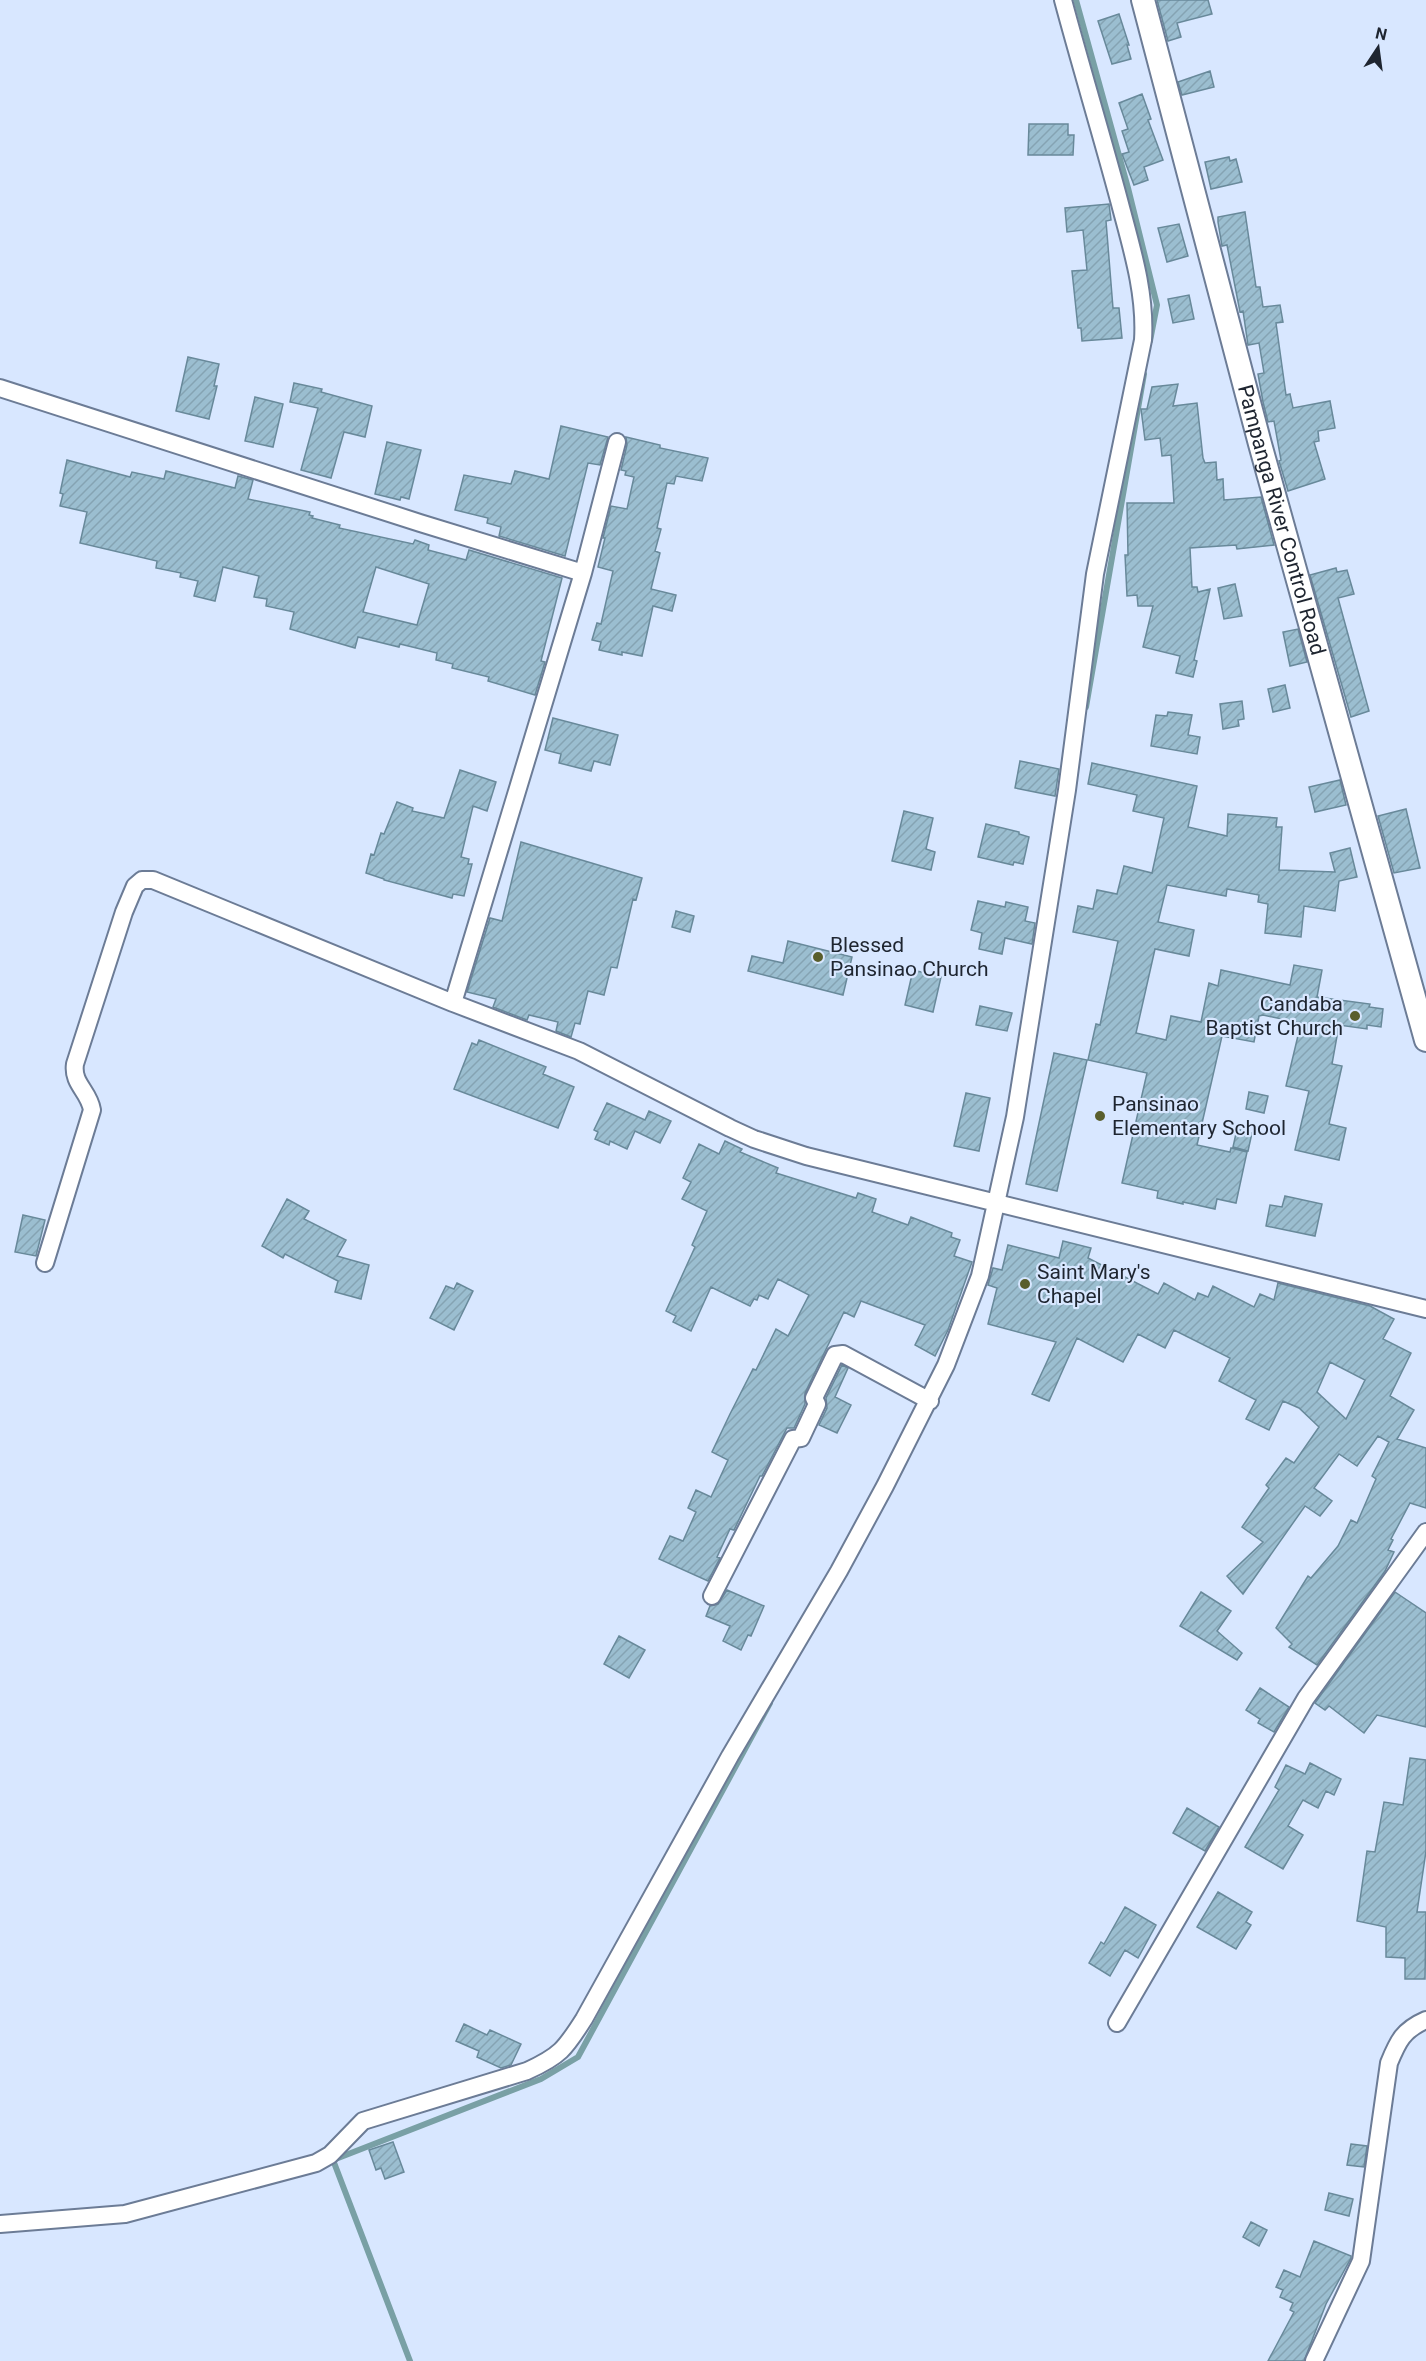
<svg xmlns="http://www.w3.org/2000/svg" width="1426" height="2361" font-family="Roboto,sans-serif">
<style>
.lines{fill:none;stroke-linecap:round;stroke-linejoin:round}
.stream{stroke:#79a0a5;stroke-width:6}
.building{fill:url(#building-hatch);stroke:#68899a;stroke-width:1.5;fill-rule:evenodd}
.minor-casing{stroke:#6c7c96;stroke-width:20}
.secondary-casing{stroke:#6c7c96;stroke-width:26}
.minor{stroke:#fff;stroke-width:16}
.secondary{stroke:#fff;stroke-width:22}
.poi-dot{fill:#595e2c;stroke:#d8e7ff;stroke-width:2}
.labels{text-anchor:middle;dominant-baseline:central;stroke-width:4.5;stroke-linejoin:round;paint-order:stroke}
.street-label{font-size:21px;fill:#1e2530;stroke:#d8e7ff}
.poi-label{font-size:21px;fill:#1e2530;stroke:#d8e7ff;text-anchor:start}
</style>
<defs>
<pattern id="building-hatch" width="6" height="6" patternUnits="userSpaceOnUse" patternTransform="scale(1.5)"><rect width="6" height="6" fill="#9bbed0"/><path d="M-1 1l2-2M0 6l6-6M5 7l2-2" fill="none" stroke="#85a3b3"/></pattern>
</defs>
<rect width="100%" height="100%" fill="#d8e7ff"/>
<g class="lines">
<path class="stream" d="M1076 0 1128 188 1157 305 1150 341
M1086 707 1144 374
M410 2361 333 2160 541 2079 578 2057 770 1703"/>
</g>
<path class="building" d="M1157 0H1208L1212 14 1177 23 1181 37 1168 41Z
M1119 14 1129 45H1127L1131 59 1112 64 1098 21Z
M1210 71 1214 87 1182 95 1178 82Z
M1142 94 1151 119 1148 120 1163 160 1144 167 1148 180 1134 185 1122 154 1129 152 1122 131 1128 129 1119 103Z
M1029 124H1068V135H1074L1073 155H1028Z
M1229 157 1230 161 1236 159 1242 182 1211 189 1205 162Z
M1109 204 1111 220 1106 221 1113 308H1119L1122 338 1082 341 1081 328H1078L1072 271 1087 270 1083 230 1067 232 1065 208Z
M1245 212 1256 287H1260L1263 307 1280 305 1283 322 1276 323 1286 395 1290 394 1293 408 1330 401 1335 428 1318 431 1319 441 1314 442 1325 479 1288 491 1279 461 1281 460 1274 421 1268 422 1263 402 1258 374 1264 373 1259 343 1248 345 1243 311 1240 312 1227 245 1222 246 1218 222V217Z
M1179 224 1188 256 1167 262 1158 228Z
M1189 295 1194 319 1173 323 1168 299Z
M188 357 219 364 214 386H217L209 419 176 411Z
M294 383 322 389 321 392 372 406 365 437 344 432 331 478 301 470 318 408 290 402Z
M1178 384 1173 406 1197 403 1203 458 1205 463 1216 462 1217 480 1223 479 1224 500 1261 497 1274 545 1237 549 1236 545 1190 548 1192 587H1197L1198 592 1210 589 1194 660 1197 661 1193 677 1176 673 1180 656 1143 647 1153 606H1138L1137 595 1127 596 1125 555H1128L1127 503H1174L1171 455 1162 456 1160 438 1145 440 1141 409H1147L1152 387Z
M255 397 283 404 273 447 245 441Z
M561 426 608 437 600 465 588 463 565 556 499 536 501 527 487 523 488 518 455 510 464 475 511 484 515 471 549 479Z
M626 437 660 445V448L708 458 702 481 676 476 674 484 667 483 657 528 661 529 655 551 660 553 651 589 676 595 672 611 653 606 642 656 622 652V655L599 650 601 642 592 640 597 623 601 624 613 571 598 567 605 538H603L611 506 627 509 634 477 625 475 626 471 621 470 627 445Z
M387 442 421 450 409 499 401 497 400 500 375 494Z
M67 460 130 477 132 472 164 479 166 471 235 488 238 476 253 480 248 499 310 512 309 515 313 516 312 518 340 525 339 528 413 544 415 540 429 545 428 550 466 560 469 550 562 578 541 661 545 662 535 695 488 681 489 677 452 668 453 664 436 660 437 653 400 644 399 647 358 637 355 648 290 629 294 612 266 606 267 599 254 597 259 576 223 567 215 601 194 596 198 581 180 577 181 573 156 568 157 561 80 543 87 512 60 506 63 494 60 493ZM376 567 429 584 417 625 363 612Z
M1336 568 1337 572 1347 570 1354 594 1338 598 1369 711 1351 717 1310 575Z
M1235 584 1242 616 1224 619 1218 588Z
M1298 629 1307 662 1290 666 1283 632Z
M1285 685 1290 708 1273 712 1268 689Z
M1242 701 1244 719 1238 720 1239 726 1223 729 1220 704Z
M1168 712 1192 715 1188 735 1200 737 1197 754 1151 746 1156 715 1167 716Z
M553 718 618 735 610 765 594 761 591 771 559 763 561 754 545 750Z
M1020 761 1059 769 1055 796 1015 788Z
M1092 763 1197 786 1188 827 1227 836 1228 814 1277 818 1276 827H1282L1279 870 1335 872 1330 853 1350 848 1357 877 1339 881 1335 911 1304 906 1301 937 1265 933 1268 904 1258 902 1259 895 1227 889 1226 896 1167 885 1158 922 1194 930 1189 956 1155 949 1136 1033 1166 1040 1171 1016 1201 1022 1209 983 1218 986 1221 970 1290 985 1294 965 1322 970 1317 997 1370 1004 1369 1007 1383 1009 1381 1027 1367 1025V1029L1339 1025 1332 1064 1342 1066 1329 1124 1346 1128 1339 1160 1295 1150 1309 1091 1286 1086 1301 1023 1263 1015 1259 1016 1254 1042 1222 1036 1197 1145 1230 1152 1231 1148 1247 1152 1236 1203 1217 1199 1215 1209 1183 1202V1204L1157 1198 1158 1191 1122 1183 1147 1073 1088 1060 1096 1024 1100 1025 1118 941 1073 932 1078 906 1093 909 1097 890 1117 894 1124 866 1152 873 1164 818 1133 811 1137 795 1088 784Z
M460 770 496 782 487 811 473 806 461 857 469 859 468 864H472L464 896 453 894 452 898 384 880V879L366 873 371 854 374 855 381 833 384 834 397 802 413 808 412 811 444 818Z
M1340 780 1346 805 1315 812 1309 787Z
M1406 809 1420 868 1394 873 1378 816Z
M904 811 933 818 926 849 935 852 931 870 892 861Z
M986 824 1019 832V834L1029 837 1023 864 1014 862 1013 865 978 857Z
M521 842 642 878 636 900 633 899 617 968 611 967 604 995 588 991 580 1024 575 1023 571 1037 556 1031 558 1022 529 1015 527 1020 493 1007 496 999 467 992 490 918 502 921Z
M978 901 1005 907 1006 902 1028 907 1025 921 1035 923 1032 944 1005 938 1002 954 979 949 982 933 971 930Z
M676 911 694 916 690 932 672 927Z
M788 941 852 957 843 995 748 971 752 956 783 963Z
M913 970 941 977 933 1012 905 1005Z
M980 1006 1012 1013 1007 1031 976 1025Z
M479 1040 546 1067 543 1074 574 1087 558 1128 454 1089 472 1043 477 1045Z
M1054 1053 1087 1060 1057 1191 1026 1184Z
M1249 1092 1268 1096 1264 1113 1246 1109Z
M966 1093 990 1098 979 1151 954 1146Z
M607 1103 645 1120 649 1111 671 1121 660 1143 635 1131 627 1149 610 1141 609 1145 595 1139 598 1132 594 1130Z
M1237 1129 1252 1133 1248 1151 1233 1147Z
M725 1141 742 1149 740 1152 778 1168 776 1173 856 1198 858 1193 876 1199 872 1212 908 1225 911 1217 952 1233 951 1237 960 1240 954 1256 972 1262 948 1330 935 1356 915 1345 925 1325 861 1301 854 1317 844 1312 805 1393V1404L794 1428H787L762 1476H760L734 1530 730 1529 717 1557 720 1558 708 1581 659 1559 670 1536 683 1541 696 1512 688 1508 696 1490 711 1497 728 1460 712 1452 730 1414 753 1369 756 1370 776 1329 788 1336 809 1295 778 1279 768 1299 759 1295 757 1300 754 1299 750 1306 711 1287 691 1331 673 1322 676 1316 666 1311 695 1247 692 1245 707 1211 682 1199 691 1182 683 1178 699 1144 719 1154Z
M1285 1196 1322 1204 1315 1236 1266 1226 1270 1205 1282 1207Z
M287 1199 309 1211 304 1219 346 1240 337 1256 369 1265 361 1299 335 1292 338 1281 285 1254 283 1258 262 1246Z
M23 1215 45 1220 36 1256 15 1252Z
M1063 1241 1091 1248 1088 1258 1158 1294 1164 1283 1195 1300 1198 1293 1208 1297 1213 1286 1254 1307 1260 1294 1274 1300 1278 1283 1370 1306 1394 1319 1383 1339 1411 1353 1390 1396 1414 1410 1397 1439 1426 1448V1508L1410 1503 1391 1539 1393 1540 1388 1550 1394 1552 1385 1571 1317 1665 1289 1647 1292 1644 1276 1628 1308 1576 1311 1578 1338 1546 1351 1520 1357 1523 1376 1479 1372 1476 1389 1442 1378 1436 1357 1466 1339 1454 1314 1488 1332 1501 1320 1516 1305 1506 1243 1594 1227 1576 1263 1542 1242 1527 1269 1488 1266 1485 1286 1458 1294 1463 1319 1427 1299 1408 1283 1401 1269 1430 1246 1419 1256 1400 1219 1381 1230 1358 1174 1330 1165 1348 1138 1334 1123 1362 1077 1338 1049 1401 1032 1394 1056 1342 988 1324 997 1288 988 1285 993 1268 1002 1270 1008 1245 1059 1258ZM1330 1362 1365 1380 1346 1419 1317 1392Z
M457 1283 473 1291 454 1330 430 1318 446 1286 454 1289Z
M842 1365 848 1368 835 1397 851 1405 837 1433 819 1425 827 1408 826 1398Z
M727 1590 764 1606 751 1636 748 1635 741 1650 723 1641 730 1626 706 1616 710 1606 718 1604Z
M1201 1592 1231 1611 1217 1631 1242 1653 1237 1660 1180 1626Z
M1395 1592 1426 1613V1727L1377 1715 1364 1733 1329 1706 1325 1710 1315 1703Z
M619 1636 645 1650 629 1678 604 1664Z
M1260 1688 1289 1707 1274 1732 1258 1723 1260 1719 1246 1710Z
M1410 1758 1426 1760V1851L1417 1912H1426L1425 1979H1405V1958L1386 1957V1927L1357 1921 1367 1851 1375 1852 1384 1802 1403 1805Z
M1310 1763 1341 1779 1334 1795 1326 1791 1318 1808 1303 1800 1288 1826 1303 1835 1283 1869 1245 1847 1279 1790 1275 1787 1286 1765 1305 1774Z
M1187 1808 1219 1827 1205 1851 1173 1833Z
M1218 1892 1252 1912 1246 1922 1251 1925 1236 1949 1197 1927Z
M1125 1907 1156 1925 1138 1958 1125 1950 1110 1976 1089 1963 1101 1942 1104 1944Z
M464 2024 487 2035 490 2030 521 2044 511 2065 501 2068 477 2057 479 2051 456 2041Z
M393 2142 404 2172 385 2179 381 2168 376 2170 369 2150Z
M1351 2144 1367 2146 1364 2167 1347 2165Z
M1329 2193 1353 2199 1349 2216 1325 2210Z
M1251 2222 1267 2230 1259 2246 1243 2237Z
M1314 2241 1351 2256V2258L1326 2304 1304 2361H1268L1294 2312 1290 2310 1293 2303 1280 2297 1283 2290 1276 2287 1284 2270 1300 2277Z"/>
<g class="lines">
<defs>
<path id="minor" d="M0 388 420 523 583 573
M617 442 583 573 453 1003 579 1051 730 1128 754 1139 806 1156 1426 1309
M45 1263 92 1110C89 1091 72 1084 75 1064L124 912 135 886 142 880H153L453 1003
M712 1596 793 1439 801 1438 817 1404 814 1398 835 1355 843 1354 930 1401
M1117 2023 1306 1698 1426 1532
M0 2224 125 2214 316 2163 330 2155 363 2121 527 2071C560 2056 565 2049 584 2019L730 1756 839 1571 885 1486 946 1365 980 1276 1015 1117 1067 790 1095 574 1143 340C1146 292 1131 246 1119 200 1101 133 1081 67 1063 0
M1314 2361 1361 2261 1389 2063C1398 2041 1403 2030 1426 2020"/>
<g id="secondary">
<path id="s1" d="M1143 0 1260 444 1426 1040"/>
</g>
</defs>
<use href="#minor" class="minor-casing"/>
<use href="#secondary" class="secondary-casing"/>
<use href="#minor" class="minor"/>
<use href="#secondary" class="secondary"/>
</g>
<g class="poi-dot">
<circle cx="818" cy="957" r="6"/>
<circle cx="1355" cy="1016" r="6"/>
<circle cx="1100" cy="1116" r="6"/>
<circle cx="1025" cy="1284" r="6"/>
</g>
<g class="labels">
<g class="street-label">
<text stroke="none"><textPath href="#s1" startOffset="538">Pampanga River Control Road</textPath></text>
</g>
<g class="poi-label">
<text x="830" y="945">Blessed<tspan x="830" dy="24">Pansinao Church</tspan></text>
<text x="1343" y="1004" text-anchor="end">Candaba<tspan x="1343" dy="24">Baptist Church</tspan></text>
<text x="1112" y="1104">Pansinao<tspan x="1112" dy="24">Elementary School</tspan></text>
<text x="1037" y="1272">Saint Mary's<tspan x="1037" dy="24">Chapel</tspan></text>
</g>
</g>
<g transform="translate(1378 48) rotate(13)" stroke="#d8e7ff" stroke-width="4.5" paint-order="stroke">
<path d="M0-4.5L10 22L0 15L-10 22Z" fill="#1e2530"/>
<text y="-9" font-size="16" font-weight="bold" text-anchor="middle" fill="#1e2530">N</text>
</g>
</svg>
